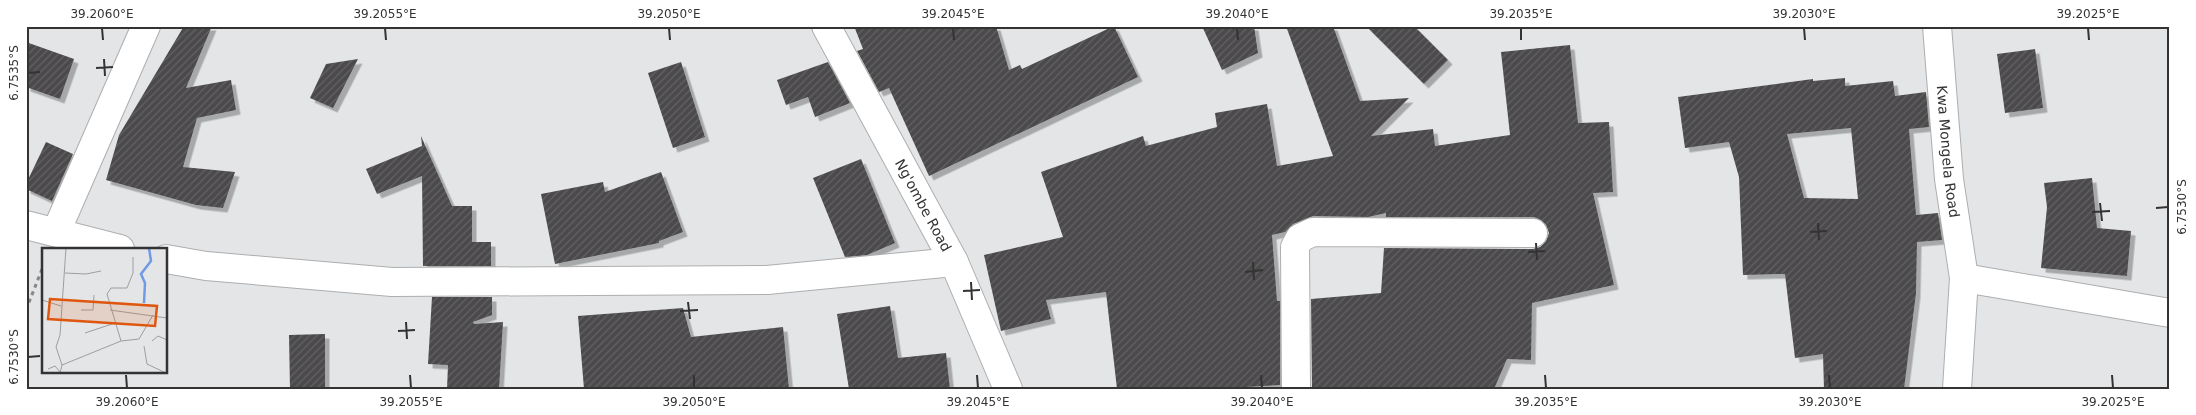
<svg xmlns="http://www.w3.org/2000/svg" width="2196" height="415" font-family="'DejaVu Sans',sans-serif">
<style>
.building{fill:url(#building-hatch);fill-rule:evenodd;filter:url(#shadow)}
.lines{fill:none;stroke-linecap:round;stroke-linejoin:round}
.minor-casing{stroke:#adaeaf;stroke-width:30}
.path{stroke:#888889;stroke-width:3;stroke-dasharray:4 4;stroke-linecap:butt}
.minor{stroke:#fff;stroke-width:28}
.ticks{fill:none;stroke:#333;stroke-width:2}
.labels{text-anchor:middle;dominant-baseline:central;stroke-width:5;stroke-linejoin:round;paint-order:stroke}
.street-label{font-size:14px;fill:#333;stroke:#fff}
.inset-river{fill:none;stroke:#709ae5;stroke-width:2.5}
.inset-road{fill:none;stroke:#9d9e9f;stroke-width:1}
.view{fill:#df570e;fill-opacity:0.15;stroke:#df570e;stroke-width:2.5}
.inset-edge{fill:none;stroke:#333;stroke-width:2.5}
.neatline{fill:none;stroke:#333;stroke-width:2}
.ticks-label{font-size:12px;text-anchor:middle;fill:#333}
</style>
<defs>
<pattern id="building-hatch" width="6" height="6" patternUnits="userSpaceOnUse" patternTransform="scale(1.25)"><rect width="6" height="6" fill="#4b4a4b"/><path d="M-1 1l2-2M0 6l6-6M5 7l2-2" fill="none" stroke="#636263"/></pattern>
<filter id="shadow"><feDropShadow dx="4.5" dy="4.5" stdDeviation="0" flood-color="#0004"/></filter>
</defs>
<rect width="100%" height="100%" fill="#e4e5e7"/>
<path class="building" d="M184 26H212L186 88 231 80 236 110 197 118 183 167 235 172 223 208 196 205 106 180 119 135Z
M854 26H996L1009 70 1020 65 1022 69 1114 26 1138 77 929 176 889 88 879 92 857 51 863 49Z
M1202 26H1254L1258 53 1222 70Z
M1286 26H1333L1360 101 1409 98 1371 136 1433 129 1435 146 1510 135 1501 52 1570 45 1578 123 1609 122 1613 192 1593 193 1614 285 1532 303 1531 360 1507 359 1494 389H1312L1311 299 1381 293 1384 248 1533 249 1540 247 1546 241 1549 233 1546 225 1541 220 1534 217H1386V213L1368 217 1313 216 1293 224 1285 232 1272 235 1277 301H1280V385L1211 389H1117L1106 292 1046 300 1051 319 1001 331 984 255 1063 237 1041 172 1143 136 1146 146 1217 127 1215 113 1267 104 1277 166 1333 156Z
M1366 26H1414L1448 60 1424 84Z
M26 42 74 59 60 99 26 87Z
M2035 49 2043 108 2005 113 1997 54Z
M358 59 333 108 310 98 326 64Z
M681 62 705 137 673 148 648 73Z
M828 62 850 103 815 117 808 97 786 105 777 80Z
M1845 78V86L1893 81 1895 96 1926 92 1929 127 1909 129 1916 215 1938 213 1942 240 1917 242 1916 293 1904 389H1824L1823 354 1795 358 1785 274 1743 275 1739 177 1729 142 1685 148 1678 97 1813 79V81ZM1851 128 1858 199 1804 198 1787 134Z
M421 136 452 206H472V242H491V266H423L422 176 377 194 366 169 422 146Z
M46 142 73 154 52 201 26 189V184Z
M861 159 895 243 867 255 845 257 813 178Z
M661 172 683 232 659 241V243L555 264 541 194 603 182 605 192Z
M2092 178 2097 228 2131 231 2127 276 2041 268 2047 207 2044 183Z
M432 297H492V315L473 322 474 324 503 322 499 389H447L448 365 428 364Z
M890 306 898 358 946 353 950 389H849L837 314Z
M683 308 691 337 783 327 789 389H584L578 316Z
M325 334V389H290L289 335Z"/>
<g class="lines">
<defs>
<g id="minor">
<path id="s1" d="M826 26 954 262 1008 389"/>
<path id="s2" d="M1937 26 1949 179 1964 278 1957 389"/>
<path d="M26 225 120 249"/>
<path d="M56 232 146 26"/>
<path d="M166 259 206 266 392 282 767 280 954 262"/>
<path d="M1964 278 2170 313"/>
<path d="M1296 389 1295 247 1300 238 1313 232 1533 233"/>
</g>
</defs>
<use href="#minor" class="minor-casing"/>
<path class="path" d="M26 310 44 264"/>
<use href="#minor" class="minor"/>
</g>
<path class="ticks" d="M102 28 103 40M385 28 386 40M669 28 670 40M953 28 954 40M1237 28 1238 40M1521 28V40M1804 28 1805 40M2088 28 2089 40M104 59 105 76M96 68 113 67M28 73 40 72M2100 203 2102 221M2156 208 2168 207M2092 212 2110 211M1818 223 1819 240M1810 232 1827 231M1536 243 1537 260M1528 252 1545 251M1253 262 1254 280M1245 272 1263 270M971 282 972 300M963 291 980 290M688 302 690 319M680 311 698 310M406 322 407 339M398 331 415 330M28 357 40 356M126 375 127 388M410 375 411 388M694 375V388M977 375 978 388M1261 375 1262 388M1545 375 1546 388M1829 375 1830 388M2112 375 2113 388"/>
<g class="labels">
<g class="street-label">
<text stroke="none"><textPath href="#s2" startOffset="126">Kwa Mongela Road</textPath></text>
<text stroke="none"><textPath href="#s1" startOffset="204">Ng'ombe Road</textPath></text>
</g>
</g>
<g transform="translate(42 248)">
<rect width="125" height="125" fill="#e4e5e7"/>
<path class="inset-river" d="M102 55 103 35 99 26 109 13 107 0"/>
<path class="inset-road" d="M23 25 44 26 59 23M0 52 19 58M39 62H51L52 47M68 62 125 70M43 85 73 75M79 93 97 91 111 67M110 93 116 88 125 92M102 98 105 116 124 125M20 117 79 93 65 46 69 40H85L91 25V9M6 121 13 118 18 124M18 125 20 117 14 99 18 87 24 0"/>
<path class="view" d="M8 51 115 58 113 78 6 71Z"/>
<rect width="125" height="125" class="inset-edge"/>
</g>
<rect width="2196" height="415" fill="none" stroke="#ffffff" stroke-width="55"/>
<rect x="28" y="28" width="2140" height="360" class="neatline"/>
<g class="ticks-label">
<text x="102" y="18">39.2060°E</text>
<text x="385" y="18">39.2055°E</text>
<text x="669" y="18">39.2050°E</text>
<text x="953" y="18">39.2045°E</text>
<text x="1237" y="18">39.2040°E</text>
<text x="1521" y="18">39.2035°E</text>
<text x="1804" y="18">39.2030°E</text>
<text x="2088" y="18">39.2025°E</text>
<text transform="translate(14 73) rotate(-90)" y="4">6.7535°S</text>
<text transform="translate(2182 207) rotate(-90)" y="4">6.7530°S</text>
<text transform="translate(14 357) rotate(-90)" y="4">6.7530°S</text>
<text x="127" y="406">39.2060°E</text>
<text x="411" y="406">39.2055°E</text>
<text x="694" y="406">39.2050°E</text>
<text x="978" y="406">39.2045°E</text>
<text x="1262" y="406">39.2040°E</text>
<text x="1546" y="406">39.2035°E</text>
<text x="1830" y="406">39.2030°E</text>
<text x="2113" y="406">39.2025°E</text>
</g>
</svg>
